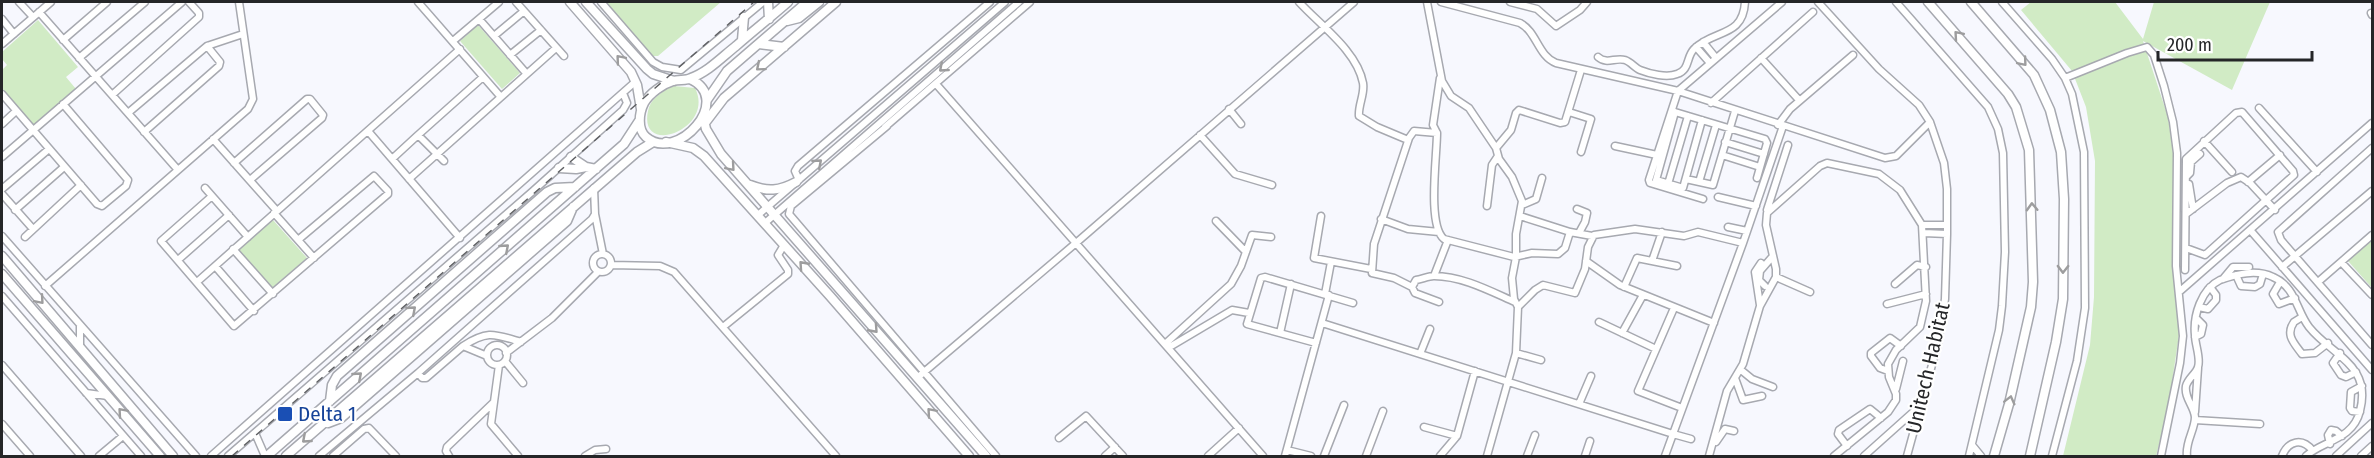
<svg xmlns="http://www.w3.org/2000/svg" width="2374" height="458" font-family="'Fira Sans Condensed',sans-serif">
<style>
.green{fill:#d1ebc5}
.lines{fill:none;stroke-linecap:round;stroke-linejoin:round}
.street-casing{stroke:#a7a9b0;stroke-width:9}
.secondary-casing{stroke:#a7a9b0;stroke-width:11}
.street{stroke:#fff;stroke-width:6}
.secondary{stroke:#fff;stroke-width:8}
.rail{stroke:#5f6063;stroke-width:1.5;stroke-dasharray:8 8;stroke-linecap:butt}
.oneway{stroke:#9d9d9e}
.transit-dot{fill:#1a4fb4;stroke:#fff;stroke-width:2}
.labels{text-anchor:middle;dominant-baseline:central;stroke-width:4.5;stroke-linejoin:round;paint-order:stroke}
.street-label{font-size:21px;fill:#252628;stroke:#fff}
.transit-label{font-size:21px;fill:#164399;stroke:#fff;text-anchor:start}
</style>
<rect width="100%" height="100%" fill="#f7f8fe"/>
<path class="green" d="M606 2H721L658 56H653Z
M2031 2H2115L2143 39 2154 2H2270L2232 90 2143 41 2168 117 2174 159V284L2179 335 2168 409 2156 456H2063L2090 345 2094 297 2095 161 2086 107 2072 71 2021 10Z
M38 20 78 67 66 77 76 89 34 126 2 88V70L7 65 2 59V52Z
M478 25 520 73 502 89 460 41Z
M674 86 695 88C716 129 638 158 648 111 650 99 662 91 674 86Z
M273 220 307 258 272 288 239 250Z
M2372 240V288L2348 261Z"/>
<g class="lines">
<defs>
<path id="street" d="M19 2 33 17
M418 2 500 96
M516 2 564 56
M601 2 653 62 662 67 681 70 763 2
M1299 2C1320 25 1357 51 1363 83 1365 94 1358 105 1359 116L1377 127 1408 140
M1427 2 1442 81 1451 96 1469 108 1496 148 1499 159 1512 177 1522 201 1516 234V257L1512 278 1514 299 1518 307 1516 353 1487 456
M1441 2 1520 23C1537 32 1538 56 1556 63L1678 91 1885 158 1896 156 1930 122
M1510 2 1537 9 1556 26 1580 10 1587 2
M1818 2 1879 69 1919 105 1930 122 1944 163 1947 189V234L1945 299 1938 343 1907 456
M1896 2 1988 107 1998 129 2003 153 2005 252 2002 306 1999 330 1969 456
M2002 2 2052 59 2065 78 2072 94 2084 152 2085 308 2077 361 2052 456
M39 12 178 170
M2371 13 2372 15
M2 19 14 34
M479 19 526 73
M494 36 524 11
M63 40 107 2
M453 41 499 2
M1703 42 1716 58
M2 44 51 2
M1696 47 1710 63
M510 55 541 30
M1598 57C1607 65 1615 57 1625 60 1631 62 1635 68 1640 70 1650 74 1667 78 1677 74 1690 70 1686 57 1694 49 1714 29 1743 38 1745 2
M79 58 145 2
M1761 58 1799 100
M1440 78 1433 125 1437 133C1437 156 1427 225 1444 239L1514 257 1532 253 1558 254 1565 248 1570 232
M2065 78 2127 53 2147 47 2154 55 2164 86 2173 122 2177 153 2176 266 2183 336 2180 363 2161 456
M936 84 1263 456
M2 94 97 204 102 206 126 186 128 180 63 104
M112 95 199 17V13L189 2
M1711 103 1813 12
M2259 108 2317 172
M1229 109 1241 124
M1569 112 1591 119 1581 152
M128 113 207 46 243 34
M1702 120 1683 188 1656 180 1675 112 1765 139 1767 143 1757 178
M2 124 16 111
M1778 125 1790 109 1853 55
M887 126 791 206 789 214 996 456
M885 127 1030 2
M368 131 460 238
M144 132 219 66 220 62 207 46
M1437 133 1414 131 1409 138 1374 244 1372 273 1394 278 1412 287 1416 280C1422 279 1429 276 1434 276 1462 276 1490 291 1515 302
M1200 135 1235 174 1272 185
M213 139 277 211
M2204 141 2232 172
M1725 142 1764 154
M1615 146 1657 155
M1496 148 1511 130 1516 113 1519 110 1560 123 1565 122 1581 70
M2372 148 2278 232 2281 240 2372 345
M1722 155 1760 167
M2 157 182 2
M392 159 418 135
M444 161 418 135 483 77
M234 163 307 99H310L323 115 322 118 250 180
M2187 176 2190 173 2191 162 2200 154
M409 179 556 48
M1686 179 1713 185 1735 111
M799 180 795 171 798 166 990 2
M1699 182 1716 125
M2248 182 2280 155
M1668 184 1688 116
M2189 184 2193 209
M205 188 248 237
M2 189 49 149
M2 194 33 229
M212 196 161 241 234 326 388 194V191L374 176 298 240
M1718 197 1756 206
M1703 199 1650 183 1649 180 1678 91 1782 2
M1522 205 1536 199 1542 178
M1487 206 1492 165 1498 156
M1577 209 1587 213 1585 222 1579 233
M15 210 64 167
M1767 210 1788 145
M274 213 314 258
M595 214 603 254
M2186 214 2227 183 2241 177 2250 183 2275 210
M758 215 1005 2
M1321 216 1314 258 1371 269
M1520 216 1570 232 1592 236
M1381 219 1408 229 1439 232
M1216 221 1246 252
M765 223 1019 2
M1922 225H1947
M1728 227 1747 231
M2251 231 2372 370
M1924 233 1947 234
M2 236 196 456
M25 237 81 185
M233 249 273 294
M593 263a9 9 0 1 1 18 0a9 9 0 1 1-18 0Z
M178 260 229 215
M1586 261 1620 285 1714 323
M1652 261 1662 232
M2341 262 2372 295
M611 265 660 266 674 272 836 456
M215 266 254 311
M2282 267 2372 191
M2185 270 2186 159 2236 113 2242 112 2293 171 2294 175 2205 255 2186 248
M2236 275 2241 286 2255 287 2260 284 2263 274
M1434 276 1448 240
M1776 277 1810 292
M2223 279 2233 267H2249
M197 282 460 49
M2280 282 2273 294 2279 304 2295 298
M2318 282 2372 235
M1895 284 1917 265 1926 267
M45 286 248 109 253 99 239 2
M1765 286 1759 280 1760 271 1773 256
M1412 287 1415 293 1439 302
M1624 287 1637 258 1677 266
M2179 292 2372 123
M1325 294 1331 262
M2 296 141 456
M1887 304 1926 294
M1760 305 1755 272 1761 263
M1518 307 1535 290 1543 285 1575 293 1585 269 1588 247 1594 235 1635 229 1684 236 1698 232 1743 243
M2199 307 2208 309 2216 300V295L2210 287
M1674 308 1638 391 1682 408
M2302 317 2294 322C2285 335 2294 343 2302 354L2315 353 2328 343
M1599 322 1656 349
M1322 323 1673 434 1743 243 1783 126
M80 326V347
M723 327 788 274V270L778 255 784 245
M1280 333 1291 284
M1622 333 1643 295
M2195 337 2201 334 2203 325 2196 318
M1316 343 1247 324 1261 278 1265 277 1353 303
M1165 344 1231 284 1241 266 1252 235 1271 237
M487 355a10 10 0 1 1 20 0a10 10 0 1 1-20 0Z
M463 346C488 330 494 334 521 342
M1168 348 1232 310 1249 313
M506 353 552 318 598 272
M1516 353 1541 360
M2340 353 2333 363 2341 375 2346 377 2356 372
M1420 354 1430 329
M505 361 523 383
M2 365 81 456
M499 365 491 424 518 456
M1741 370 1752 379 1773 387
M1888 371 1880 368 1871 356V353L1890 338 1901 346
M418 373 422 378H426L463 346 487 356
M917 378 1076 243 1354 2
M1735 378 1743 400 1762 396
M1896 389 1903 361
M86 393 108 396
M1579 404 1591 376
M2195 412 2198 368
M2360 412 2352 411 2350 408 2351 392 2362 386
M2195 420 2260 424
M2 424 30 456
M1424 427 1457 436
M255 433 265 456
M1059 438 1086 416 1123 456
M1716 442 1725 429 1734 431
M2330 444 2328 435 2331 430 2336 431 2342 436
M1972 445 1981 456
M1847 446 1838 434 1839 430 1870 409 1881 418
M1287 450 1311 456
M99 456 123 436
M211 456 635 82
M228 456 533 191 623 110 627 103 623 93
M319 456 418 373 592 219 595 214 594 188
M333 456 364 429 369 428 396 456
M449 456 446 451 447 447 493 403
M585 456 595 450 606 449
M1105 456 1115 447
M1208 456 1239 428
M1285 456 1329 295
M1324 456 1344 405
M1366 456 1383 411
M1440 456 1457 436 1475 371
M1527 456 1535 435
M1585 456 1590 441
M1665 456 1673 434 1691 439
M1709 456 1727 391 1743 364 1760 306 1776 277V269L1766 225 1767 213 1820 166 1827 163 1879 174 1900 190 1922 225 1926 301 1920 327 1896 350 1888 364 1889 377 1896 394V400L1888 412 1834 456
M1864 456 1921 405
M2187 456C2185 442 2195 430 2195 417 2194 406 2184 398 2186 386 2188 378 2196 374 2198 367 2201 358 2195 345 2195 335 2193 316 2201 289 2220 280 2237 274 2256 269 2273 277 2296 287 2296 310 2309 327 2332 356 2372 364 2360 411 2353 440 2322 441 2306 456
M2282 456C2288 441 2302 437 2313 451
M2336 456 2372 423
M2361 456 2372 446"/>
<path id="secondary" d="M570 2 631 72 637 85 641 109
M586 2 647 69 653 74 674 81
M768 2 769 19
M1928 2 2008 94 2016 107 2029 150 2033 282 2031 307 2009 404 1994 456
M1971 2 2034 75 2050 110 2061 152 2064 199 2063 299 2056 342 2030 456
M787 21 799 18 819 2
M742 40 744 17
M759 44 784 47
M690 79C735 99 677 164 646 137 637 129 639 113 644 103 650 93 663 84 673 81 679 79 686 81 691 78 708 72 722 57 736 46 753 31 771 17 788 2
M707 100 727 71 807 2
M703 116 706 129 721 154 986 456
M705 123 724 98 836 2
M666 142 693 148 704 156 830 296 969 456
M571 157 586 167 596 169
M559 168 576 169 586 167
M750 185C768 192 779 191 796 182
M2 256 173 456
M2 274 160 456
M330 401 332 385 337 376 547 192 555 188 575 187
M328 423 341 418 567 221 573 207
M267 456 624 144 639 121
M286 456 637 152 653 142"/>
</defs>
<use href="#street" class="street-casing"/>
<use href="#secondary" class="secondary-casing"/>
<use href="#street" class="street"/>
<use href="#secondary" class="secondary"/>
<path class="rail" d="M232 456 754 2"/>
</g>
<defs><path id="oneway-chevron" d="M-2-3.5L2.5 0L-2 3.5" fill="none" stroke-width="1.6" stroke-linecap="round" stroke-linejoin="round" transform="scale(1.5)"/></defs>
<g class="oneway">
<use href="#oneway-chevron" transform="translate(1958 35) rotate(-131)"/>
<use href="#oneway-chevron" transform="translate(620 59) rotate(-130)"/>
<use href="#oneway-chevron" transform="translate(2023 62) rotate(50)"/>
<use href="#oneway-chevron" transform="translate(760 67) rotate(140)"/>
<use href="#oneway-chevron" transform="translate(943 68) rotate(139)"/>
<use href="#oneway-chevron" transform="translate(818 163) rotate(-41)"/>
<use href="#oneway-chevron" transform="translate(731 167) rotate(49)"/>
<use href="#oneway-chevron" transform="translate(2032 207) rotate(-92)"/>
<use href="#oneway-chevron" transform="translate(505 248) rotate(-41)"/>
<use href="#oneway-chevron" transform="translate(803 265) rotate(-132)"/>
<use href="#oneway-chevron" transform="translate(2063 269) rotate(91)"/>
<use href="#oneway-chevron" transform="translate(40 300) rotate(49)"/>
<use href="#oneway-chevron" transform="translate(412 310) rotate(-41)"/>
<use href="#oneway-chevron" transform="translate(874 329) rotate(48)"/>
<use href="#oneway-chevron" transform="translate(358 376) rotate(-41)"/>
<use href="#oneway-chevron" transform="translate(2010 400) rotate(-76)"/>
<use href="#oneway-chevron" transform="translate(122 412) rotate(-131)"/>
<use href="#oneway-chevron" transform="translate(931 412) rotate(-131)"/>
<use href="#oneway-chevron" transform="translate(306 439) rotate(139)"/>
</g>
<rect class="transit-dot" x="277" y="406" width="16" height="16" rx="3"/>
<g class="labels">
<g class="street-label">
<text transform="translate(1928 368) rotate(-77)">Unitech Habitat</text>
</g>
<g class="transit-label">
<text x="298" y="414">Delta 1</text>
</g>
</g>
<rect width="2374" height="458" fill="none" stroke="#252628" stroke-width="6"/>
<path d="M2158 51v9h154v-9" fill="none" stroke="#252628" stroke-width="3"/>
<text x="2167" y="51" font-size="18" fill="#252628" stroke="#ffffff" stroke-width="4.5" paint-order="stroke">200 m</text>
</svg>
